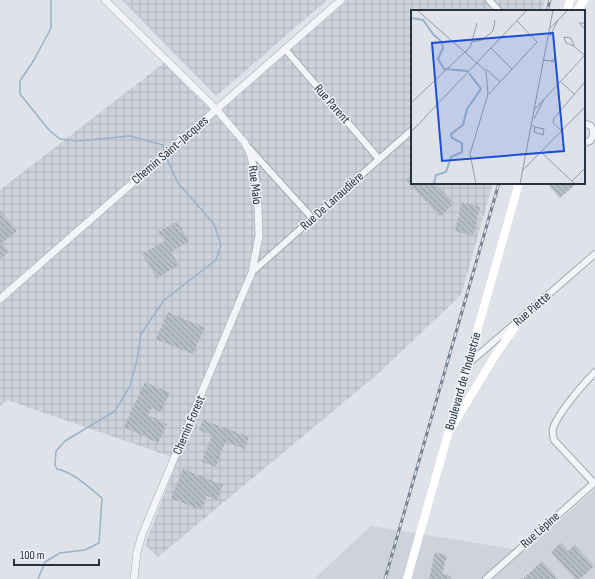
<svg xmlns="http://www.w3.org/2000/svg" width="595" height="579" font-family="'Sofia Sans Condensed',sans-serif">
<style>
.built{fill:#cdd2db}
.industrial{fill:url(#industrial-grid)}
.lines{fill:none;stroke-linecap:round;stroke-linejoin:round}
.stream{stroke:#99b3ca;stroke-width:1.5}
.building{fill:url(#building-back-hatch)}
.minor-casing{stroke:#a4aab3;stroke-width:8}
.tertiary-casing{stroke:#a4aab3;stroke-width:8}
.minor{stroke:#f2f4f7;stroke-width:6}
.tertiary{stroke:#f2f4f7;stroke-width:7}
.secondary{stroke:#fff;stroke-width:8}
.rail-casing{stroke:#788393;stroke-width:3}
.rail{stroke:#eef2f6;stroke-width:1.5;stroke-dasharray:4.5;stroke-linecap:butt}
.labels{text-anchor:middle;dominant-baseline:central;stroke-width:3;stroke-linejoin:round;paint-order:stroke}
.street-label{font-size:13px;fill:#273240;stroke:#eef2f6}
.inset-river{fill:none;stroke:#99b3ca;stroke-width:2}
.inset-road{fill:none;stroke:#959ca5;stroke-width:1}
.view{fill:#1d4ed8;fill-opacity:0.15;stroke:#1d4ed8;stroke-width:2}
.inset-edge{fill:none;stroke:#273240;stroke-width:2}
</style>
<defs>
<pattern id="industrial-grid" width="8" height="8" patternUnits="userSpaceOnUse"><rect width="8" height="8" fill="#cdd2db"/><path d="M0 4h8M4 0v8" fill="none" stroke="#b0b5bd"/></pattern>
<pattern id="building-back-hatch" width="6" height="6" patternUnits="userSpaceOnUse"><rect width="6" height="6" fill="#b6bdc6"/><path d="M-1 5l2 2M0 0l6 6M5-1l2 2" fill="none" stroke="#949aa2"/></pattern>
</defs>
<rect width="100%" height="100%" fill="#dfe3e9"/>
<path class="built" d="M595 489V579H314L371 526 525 551Z"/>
<path class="industrial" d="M122 0H327L216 96Z
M348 0H545L542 11H412V183H493L461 295 380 372 158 557 145 545 178 459 7 400 0 406V190L164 63 215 114Z"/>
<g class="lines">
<path class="stream" d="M51 0V28L34 60 20 81V94L49 130 60 139 78 141 130 136 163 145 164 149
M38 579 45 562 60 553 85 550 99 543 102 498C88 487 75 473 57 469L55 465 56 451 65 441 115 411 130 386 137 360 141 334 164 300 216 260 221 245 214 224 178 183 167 159"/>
</g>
<path class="building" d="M412 173V183H435L454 203 440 217 406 180Z
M552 183H577L560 198 549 186Z
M462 202 480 207 473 236 455 231Z
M0 210 17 231 2 243 9 252 0 259Z
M177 222 189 241 171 252 179 265 157 278 142 254 165 241 158 232Z
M168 312 205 328 193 354 156 339Z
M145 382 170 393 161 412 152 408 148 415 167 424 158 443 124 427Z
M203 420 249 437 245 449 225 442 216 467 202 462 212 435 199 430Z
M183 469 223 485 217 500 207 496 201 510 171 498Z
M561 543 568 551 575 545 594 566 580 579H575L551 552Z
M435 552 447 556 442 574 451 576V579H429Z
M542 561 558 579H523Z"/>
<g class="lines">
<defs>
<path id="minor" d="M489 0 499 11
M285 49 379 159
M584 123 591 126C594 132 594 136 590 141L584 143
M247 146 313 219
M252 272 412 130
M468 364 595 254
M594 483 554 440C553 436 552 432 553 428 559 412 583 384 595 372
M486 579 595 482"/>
<path id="tertiary" d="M105 0 216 109 245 143 251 156 256 181 258 207 259 236 252 272 142 535 137 552 134 579
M0 299 341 0"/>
</defs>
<use href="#minor" class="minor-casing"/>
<use href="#tertiary" class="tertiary-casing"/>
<use href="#minor" class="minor"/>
<use href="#tertiary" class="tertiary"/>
<path class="secondary" d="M567 11 570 0
M577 11 584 0
M453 425 496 354 520 320
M407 579 519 183"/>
<defs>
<path id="rail" d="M547 11 550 0
M385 579 499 183"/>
</defs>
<use href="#rail" class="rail-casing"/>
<use href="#rail" class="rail"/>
</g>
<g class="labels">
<g class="street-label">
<text transform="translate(332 104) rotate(49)">Rue Parent</text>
<text transform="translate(170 150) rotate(-41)">Chemin Saint-Jacques</text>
<text transform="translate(255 185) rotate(83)">Rue Malo</text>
<text transform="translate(332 201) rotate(-42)">Rue De Lanaudière</text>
<text transform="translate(532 309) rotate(-41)">Rue Piette</text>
<text transform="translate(463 381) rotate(-74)">Boulevard de l'Industrie</text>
<text transform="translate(189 425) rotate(-67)">Chemin Forest</text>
<text transform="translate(540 530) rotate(-42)">Rue Lépine</text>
</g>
</g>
<g transform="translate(411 10)">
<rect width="174" height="174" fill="#dfe3e9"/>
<path class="inset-river" d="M0 8 12 10 22 24 31 32 32 38 27 49 33 59 57 61M23 174 25 165 35 162 40 147 51 142V133L41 128 40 124 52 115 56 99 70 79 58 63"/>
<path class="inset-road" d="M6 0 75 61 77 84 59 144 65 174M174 13H168L174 19M139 18 157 0M139 26 147 10M61 32 71 30 82 21 84 10M163 36 155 33 153 27 160 28 163 36 174 46M80 38 101 59M55 42 60 35 66 13M132 50 140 51 143 52 144 48 140 51M75 59 89 72M150 72 163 84M78 84 126 32 106 11M0 93 55 41M124 99 174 45M123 109 133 89M120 115 124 117 123 122 132 125 133 119 124 117M151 121 142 113 143 108 174 72M0 122 116 0M131 143 164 174M111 161 174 97M161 171 174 158M109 174 142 0"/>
<path class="view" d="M142 23 153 141 31 151 21 33Z"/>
<rect width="174" height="174" class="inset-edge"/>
</g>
<path d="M14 559v6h85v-6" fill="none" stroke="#273240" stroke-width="2"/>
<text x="20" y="559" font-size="12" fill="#273240" stroke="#eef2f6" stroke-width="3" paint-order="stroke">100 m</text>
</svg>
